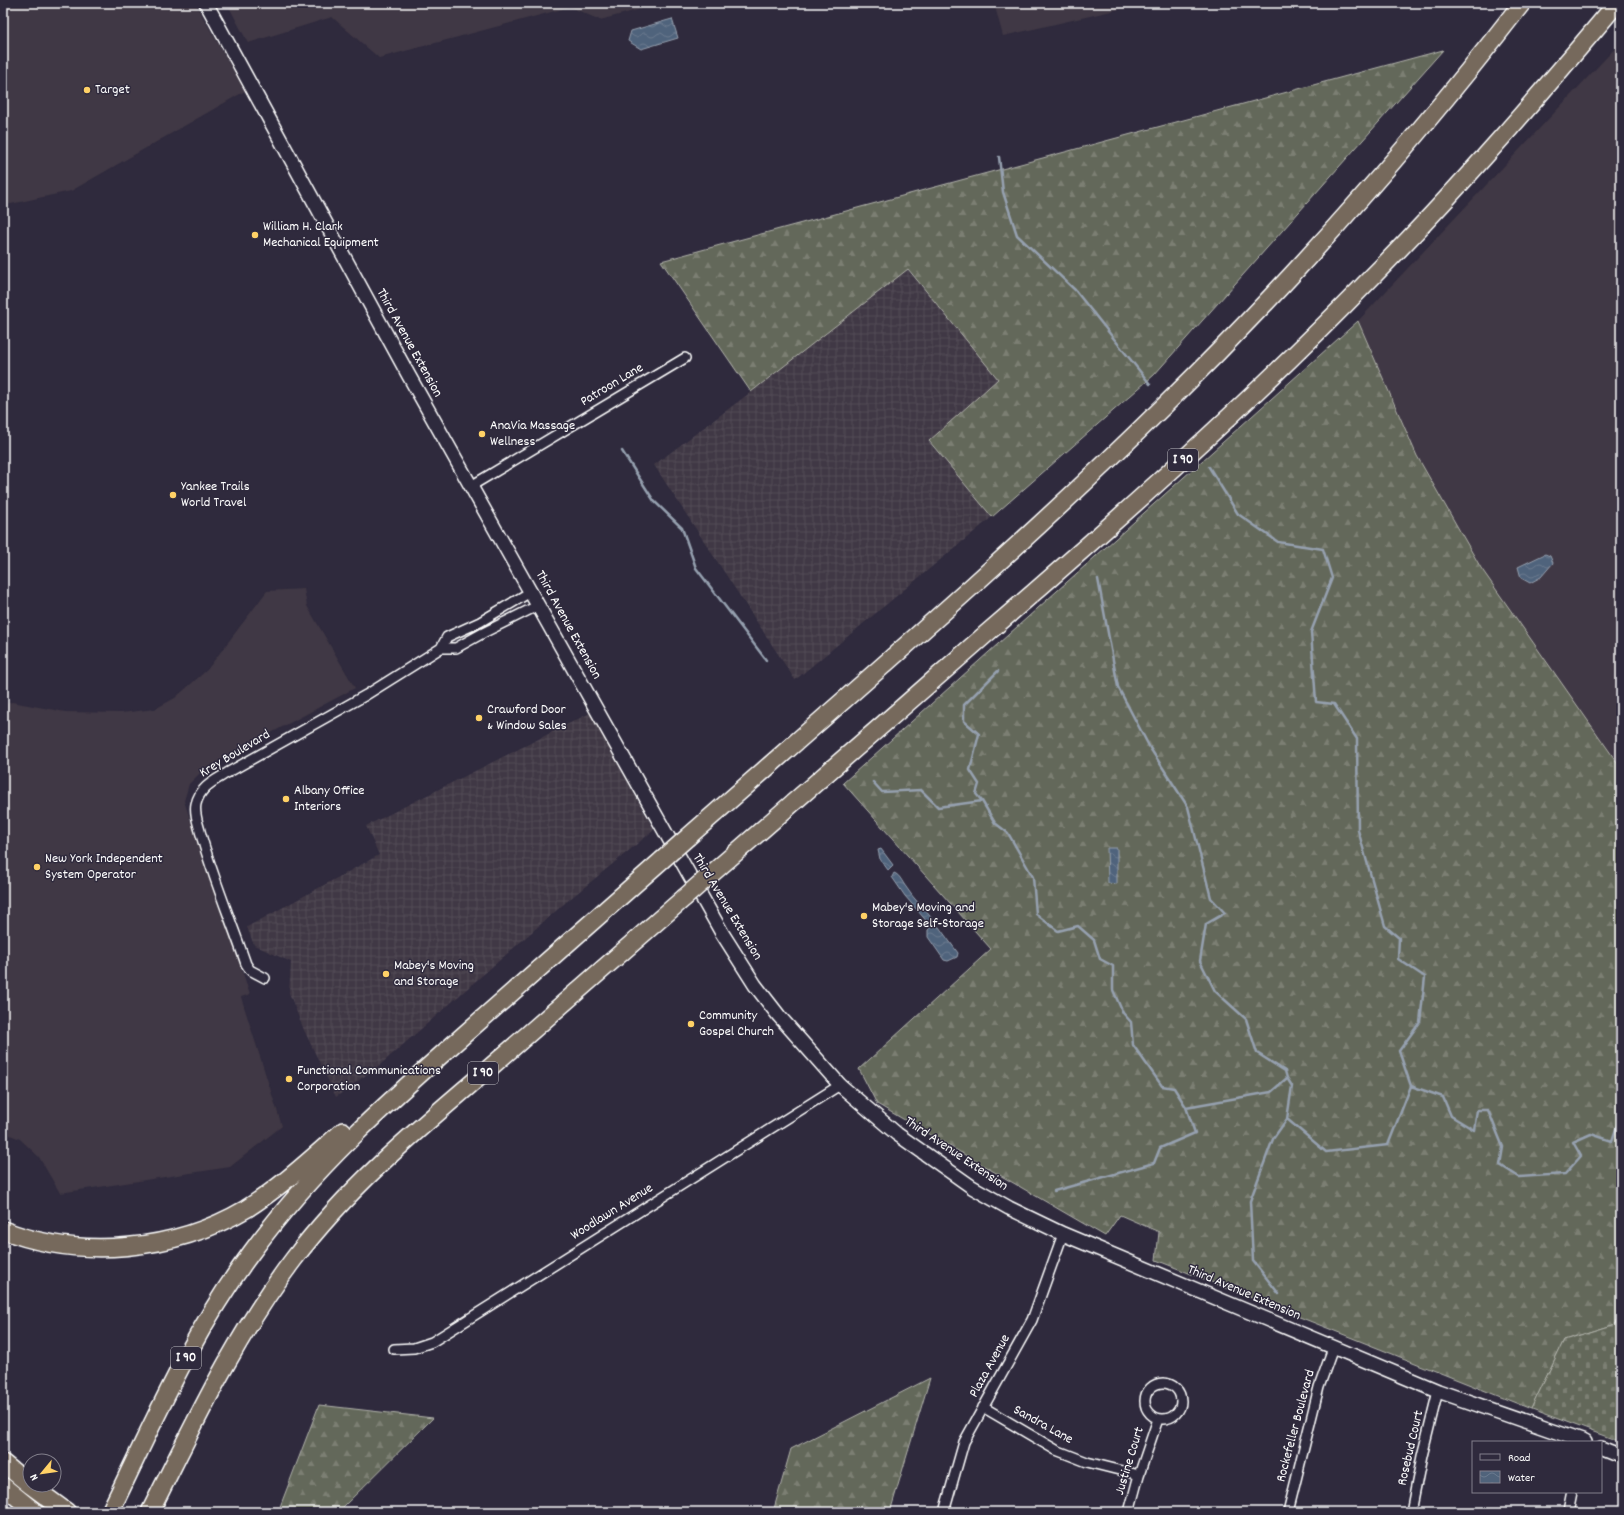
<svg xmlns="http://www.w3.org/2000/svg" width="1624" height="1515" font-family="Dekko,sans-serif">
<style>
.built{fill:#403844}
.industrial{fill:url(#industrial-grid)}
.forest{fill:url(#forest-firs);stroke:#b2b4ac}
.cemetery{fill:url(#cemetery-stones);stroke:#b2b4ac}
.water{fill:url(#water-waves);stroke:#96a1b0}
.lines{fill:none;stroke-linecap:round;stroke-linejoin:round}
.stream{stroke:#96a1b0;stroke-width:2.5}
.street-casing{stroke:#fff;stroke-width:12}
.secondary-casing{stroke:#fff;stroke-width:16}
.highway-casing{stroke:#fff;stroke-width:20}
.street{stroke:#2f2a3d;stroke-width:9}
.secondary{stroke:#2f2a3d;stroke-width:13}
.highway{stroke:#76695c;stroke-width:17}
.highway-bridge-casing{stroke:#fff;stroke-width:20;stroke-linecap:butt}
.highway-bridge{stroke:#76695c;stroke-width:17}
.poi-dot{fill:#ffd166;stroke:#2f2a3d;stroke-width:1.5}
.labels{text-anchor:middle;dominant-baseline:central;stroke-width:3;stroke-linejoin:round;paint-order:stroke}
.shield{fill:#2f2a3d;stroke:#c1bfc5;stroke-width:1}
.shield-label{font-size:13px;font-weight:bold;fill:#fff}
.poi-label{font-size:14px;fill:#fff;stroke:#2f2a3d;text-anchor:start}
.street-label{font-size:14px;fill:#fff;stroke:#2f2a3d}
</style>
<defs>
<pattern id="industrial-grid" width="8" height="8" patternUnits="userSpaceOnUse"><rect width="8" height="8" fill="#403844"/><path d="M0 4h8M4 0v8" fill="none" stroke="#534c57"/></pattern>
<pattern id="forest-firs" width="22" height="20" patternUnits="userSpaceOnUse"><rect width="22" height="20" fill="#64685a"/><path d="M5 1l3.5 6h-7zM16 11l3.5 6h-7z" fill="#7b7f73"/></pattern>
<pattern id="cemetery-stones" width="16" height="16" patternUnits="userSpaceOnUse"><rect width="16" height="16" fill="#64685a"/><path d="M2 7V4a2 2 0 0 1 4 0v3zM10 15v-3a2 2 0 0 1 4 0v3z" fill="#7b7f73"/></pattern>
<pattern id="water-waves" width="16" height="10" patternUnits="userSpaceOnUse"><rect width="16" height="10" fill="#50637b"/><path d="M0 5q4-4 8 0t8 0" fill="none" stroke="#6a7a8f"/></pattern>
</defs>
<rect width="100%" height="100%" fill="#2f2a3d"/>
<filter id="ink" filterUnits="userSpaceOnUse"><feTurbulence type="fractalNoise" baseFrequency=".025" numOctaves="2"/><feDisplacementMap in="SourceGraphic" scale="8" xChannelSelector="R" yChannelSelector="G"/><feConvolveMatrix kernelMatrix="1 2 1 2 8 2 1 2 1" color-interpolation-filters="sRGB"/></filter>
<g filter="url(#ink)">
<path class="built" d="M3 3H195L245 91 71 191 6 205 3 199Z
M227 3H644L641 9 600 20 570 7 379 58 332 17 248 43Z
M994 3H1146L1003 36Z
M1621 42V768L1481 568 1417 456 1358 321Z
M304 589 307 606 355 688 204 769 189 784 184 801 250 994 241 997 282 1126 230 1167 60 1193 39 1157 20 1139 3 1132V705L12 702 65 712 121 713 155 709 175 698 207 670 267 591Z"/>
<path class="industrial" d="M907 269 999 379 929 442 992 517 795 680 654 465 751 392Z
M590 713 654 830 565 903 381 1064 336 1097 304 1030 289 993 291 962 254 945 247 927 379 855 366 826Z"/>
<path class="forest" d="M1443 50 1154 375 992 517 929 441 998 379 908 269 751 392 661 261Z
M1358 321 1417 456 1481 568 1621 768V1309L1616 1324 1564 1340 1531 1409 1156 1260 1159 1232 1120 1215 1105 1236 877 1104 859 1069 991 949 843 783Z
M930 1378 890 1512H773L791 1449Z
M319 1405 433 1418 338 1512H278Z"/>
<path class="cemetery" d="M1621 1309V1442L1531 1409 1564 1340 1616 1324Z"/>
<path class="water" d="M672 19 678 38 641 49 628 41 631 31Z
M1545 554 1550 556 1553 563 1541 577 1530 583 1521 578 1518 567Z
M1107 848H1117V884L1108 883Z
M881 849 893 865 888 870 880 859 878 850Z
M894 873C900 875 902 882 906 887 914 900 925 909 934 921L929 924 905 896 892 877Z
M933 925 939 927 958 953 957 957 948 961 944 960 928 937V930Z"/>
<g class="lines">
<path class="stream" d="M999 157 1003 192 1017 235 1075 290 1150 384
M622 451 654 501 682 528 696 568 766 660
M1209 467 1238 514 1278 542 1323 549 1332 578 1311 632 1316 702 1334 704 1357 739 1358 830 1385 926 1399 938 1398 959 1425 977 1420 1022 1399 1051 1411 1086
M1098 579 1118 687 1150 748 1188 807 1211 898 1225 913 1206 924 1200 961 1215 991 1246 1019 1257 1053 1285 1071 1287 1078
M873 782 882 792 921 790 938 807 982 801 995 823 1008 833 1033 877 1036 914 1058 931 1078 926 1094 940 1100 959 1113 966V990L1123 1013 1131 1022 1133 1045 1162 1086 1174 1088 1186 1107 1271 1092 1287 1078 1292 1086 1287 1119 1326 1152 1388 1145 1411 1086 1443 1097 1451 1116 1474 1130 1477 1110H1488L1503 1147 1500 1165 1519 1177 1565 1174 1581 1156 1573 1142 1591 1134 1612 1141 1621 1114
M982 801 976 794 979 784 970 770 979 734 964 721V705L998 671
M1054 1191 1154 1163 1160 1148 1195 1133 1186 1107
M1279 1294 1253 1261 1250 1201 1273 1139 1287 1119"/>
<defs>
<path id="street" d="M471 486 685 358
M441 648H456L483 633 539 605
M265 978 250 970 246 964C231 920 212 876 200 831 198 823 194 813 196 804 200 787 214 781 227 773L366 695 441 648 447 637 480 622 532 591
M394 1349 414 1348 432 1342 840 1085
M1145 1401a18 18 0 1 1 36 0a18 18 0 1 1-36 0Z
M983 1407 1056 1450 1087 1462 1139 1475
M944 1512 964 1442 1032 1320 1063 1234
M1129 1512 1139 1475 1158 1419
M1288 1512 1319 1387 1333 1348
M1411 1512 1422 1456 1438 1391
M1568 1512 1572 1492"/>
<path id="secondary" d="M206 3 409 376 722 933 755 985 779 1016 840 1085 897 1134 972 1187 1009 1208 1063 1234 1438 1391 1585 1442
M1601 1448 1621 1456"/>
<path id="highway" d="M688 837C848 696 1011 557 1163 407 1292 281 1412 145 1522 3
M709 876C802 795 894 715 986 634 1119 519 1250 403 1372 277 1458 190 1538 97 1617 3
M3 1230C80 1260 175 1251 246 1209 281 1187 312 1158 343 1131
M3 1463 30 1485
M30 1485 67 1512
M3 1486 35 1512
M110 1512C153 1424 192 1332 251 1253 312 1169 389 1101 466 1033 531 975 597 918 662 860
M150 1512C194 1425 234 1338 293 1260 345 1191 412 1134 478 1078 546 1018 615 958 684 898"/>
</defs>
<use href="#street" class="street-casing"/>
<use href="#secondary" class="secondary-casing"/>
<use href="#highway" class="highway-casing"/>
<use href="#street" class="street"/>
<use href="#secondary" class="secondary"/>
<use href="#highway" class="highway"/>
<defs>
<path id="highway-bridge" d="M662 860 688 837
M684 898 709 876"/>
</defs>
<use href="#highway-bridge" class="highway-bridge-casing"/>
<use href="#highway-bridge" class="highway-bridge"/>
</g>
</g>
<g class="poi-dot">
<circle cx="87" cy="90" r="4"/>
<circle cx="255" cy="235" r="4"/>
<circle cx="482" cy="434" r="4"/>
<circle cx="173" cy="495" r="4"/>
<circle cx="479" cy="718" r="4"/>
<circle cx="286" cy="799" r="4"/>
<circle cx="37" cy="867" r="4"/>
<circle cx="864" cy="916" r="4"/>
<circle cx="386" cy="974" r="4"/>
<circle cx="691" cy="1024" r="4"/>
<circle cx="289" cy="1079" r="4"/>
</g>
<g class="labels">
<g class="shield">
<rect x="1168" y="449" width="30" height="22" rx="3"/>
<rect x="468" y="1062" width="30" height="22" rx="3"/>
<rect x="171" y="1347" width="30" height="22" rx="3"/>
</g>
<g class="shield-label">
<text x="1183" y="460">I 90</text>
<text x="483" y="1073">I 90</text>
<text x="186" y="1358">I 90</text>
</g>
<g class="poi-label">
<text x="95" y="90">Target</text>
<text x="263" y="227">William H. Clark<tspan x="263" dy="16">Mechanical Equipment</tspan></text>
<text x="490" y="426">AnaVia Massage<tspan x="490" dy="16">Wellness</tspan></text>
<text x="181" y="487">Yankee Trails<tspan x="181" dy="16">World Travel</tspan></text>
<text x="487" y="710">Crawford Door<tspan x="487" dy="16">&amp; Window Sales</tspan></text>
<text x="294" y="791">Albany Office<tspan x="294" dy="16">Interiors</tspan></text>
<text x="45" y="859">New York Independent<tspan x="45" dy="16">System Operator</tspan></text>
<text x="872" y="908">Mabey's Moving and<tspan x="872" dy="16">Storage Self-Storage</tspan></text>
<text x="394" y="966">Mabey's Moving<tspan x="394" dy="16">and Storage</tspan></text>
<text x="699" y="1016">Community<tspan x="699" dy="16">Gospel Church</tspan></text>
<text x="297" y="1071">Functional Communications<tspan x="297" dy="16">Corporation</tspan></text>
</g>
<g class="street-label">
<text transform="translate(409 343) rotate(61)">Third Avenue Extension</text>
<text transform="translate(612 385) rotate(-31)">Patroon Lane</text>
<text transform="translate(568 625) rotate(61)">Third Avenue Extension</text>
<text transform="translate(235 754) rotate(-31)">Krey Boulevard</text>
<text transform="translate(727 907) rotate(59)">Third Avenue Extension</text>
<text transform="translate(956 1154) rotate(34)">Third Avenue Extension</text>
<text transform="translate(612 1212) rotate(-32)">Woodlawn Avenue</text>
<text transform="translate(1244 1293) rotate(23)">Third Avenue Extension</text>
<text transform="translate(990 1366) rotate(-61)">Plaza Avenue</text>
<text transform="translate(1043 1425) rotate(29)">Sandra Lane</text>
<text transform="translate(1296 1426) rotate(-75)">Rockefeller Boulevard</text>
<text transform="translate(1411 1448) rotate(-77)">Rosebud Court</text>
<text transform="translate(1130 1461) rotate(-73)">Justine Court</text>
</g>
</g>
<rect width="1624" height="1515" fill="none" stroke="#2f2a3d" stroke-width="16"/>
<rect x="8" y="8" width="1608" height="1499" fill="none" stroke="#fff" stroke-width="1.5" filter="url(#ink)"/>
<rect x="1472" y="1441" width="130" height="52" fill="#2f2a3d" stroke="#827f8b"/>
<rect x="1480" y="1454" width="20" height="6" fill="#2f2a3d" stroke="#827f8b"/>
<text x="1508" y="1461" font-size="12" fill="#ffffff">Road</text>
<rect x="1480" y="1471" width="20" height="12" fill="url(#water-waves)" stroke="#827f8b"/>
<text x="1508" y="1481" font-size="12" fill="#ffffff">Water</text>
<g transform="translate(42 1473) rotate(241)"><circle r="19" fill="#2f2a3d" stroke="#827f8b"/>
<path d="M0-3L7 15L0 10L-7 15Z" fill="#ffd166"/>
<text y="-6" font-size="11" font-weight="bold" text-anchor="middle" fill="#ffffff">N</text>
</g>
</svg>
